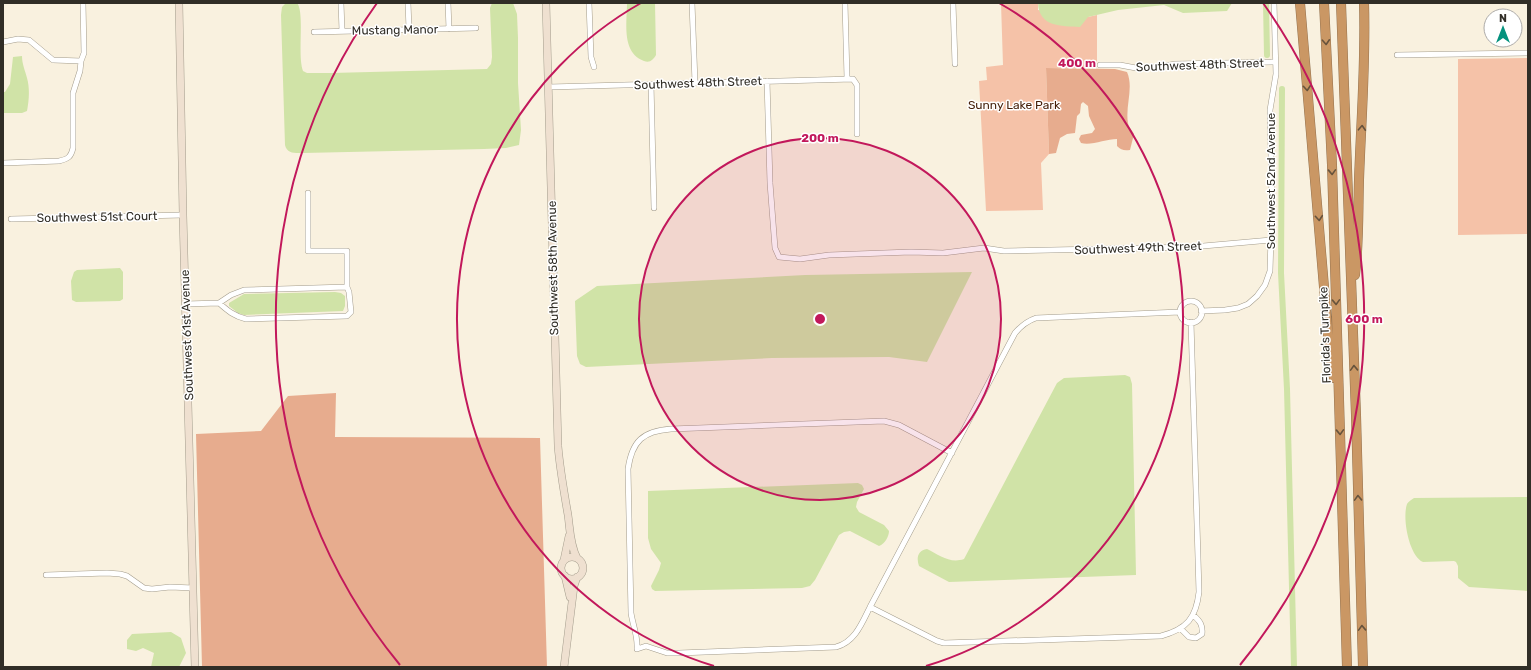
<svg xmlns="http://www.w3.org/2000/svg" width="1531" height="670" font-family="Rubik,sans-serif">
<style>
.green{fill:#f5c2a8}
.forest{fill:#e7ac8e}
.water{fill:#d0e3a7}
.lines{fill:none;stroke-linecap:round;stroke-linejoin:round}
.canal{stroke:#d0e3a7;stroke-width:6}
.street-casing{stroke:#a39c8c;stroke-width:6}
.secondary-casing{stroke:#a39c8c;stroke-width:8}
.highway-casing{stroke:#94724f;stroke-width:10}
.street{stroke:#fff;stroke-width:5}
.secondary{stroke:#efe0d0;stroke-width:7}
.highway{stroke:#ca9764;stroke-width:9}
.oneway{stroke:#67533c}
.ring{fill:none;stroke:#c2185b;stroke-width:2}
.labels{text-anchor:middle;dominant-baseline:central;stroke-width:3;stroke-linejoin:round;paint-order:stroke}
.street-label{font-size:12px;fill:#312e27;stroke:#fff}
.park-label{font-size:12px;fill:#441e08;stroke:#fff}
.centre{fill:#c2185b;stroke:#fff;stroke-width:2}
.ring-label{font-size:12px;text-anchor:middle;font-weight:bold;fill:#c2185b;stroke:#fff;stroke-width:3;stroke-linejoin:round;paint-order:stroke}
</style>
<rect width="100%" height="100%" fill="#f9f1df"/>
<path class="green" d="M1001 3H1038V10L1088 17 1097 15V68H1046L1049 154 1041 163 1043 210 986 211 979 81 987 80 986 67 1003 65Z
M1528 58V234L1458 235V59Z"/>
<path class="forest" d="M1046 68 1115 69 1127 72C1134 88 1125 106 1128 123 1129 128 1132 130 1134 134L1130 150C1124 151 1121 150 1117 146V139C1106 139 1091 146 1081 143L1079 139 1081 135 1092 133 1095 129 1089 116 1088 106 1083 102 1081 104 1080 113 1077 116 1075 133 1067 134 1060 138 1056 153 1049 154Z
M336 393 335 437 540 438 547 667H202L196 434 261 431 288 396Z"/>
<path class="water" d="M286 3H297C305 12 297 55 303 71L307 73H331L487 69 491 64 492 57 490 8 492 3H513L517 14 518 38V83L521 130 519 145 506 148 484 149 303 153C295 153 287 154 285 145L281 15 282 7Z
M627 3H655L656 55C653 60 650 63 644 61 621 53 627 22 627 3Z
M1038 3H1232L1227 11 1183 13 1164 5 1118 10 1088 17 1080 27C1061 26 1039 27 1038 3Z
M22 56C22 64 25 70 27 78 30 88 29 101 27 111L22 113H3V92H5L10 84 13 57Z
M120 268 123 272V299L120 301 76 302 72 300 71 281 74 272 77 270Z
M972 272 927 362 889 357 772 358 586 367 580 364 577 356 575 301 597 286 805 275Z
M335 292 341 293 345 296V306L343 311 244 315 238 313 229 306V303L244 294Z
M1125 375 1130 377 1132 384 1136 575 949 582 919 566C916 558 918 550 927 549 939 555 950 564 964 559L1057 383 1064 378Z
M858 483 862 485 864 489 857 502 856 507 859 512 884 525 889 531C889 536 885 544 879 546L850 531 844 532 839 535 815 580 810 586 802 588 655 591 652 589 651 586 659 570 661 563 651 549 648 538V491Z
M1528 497V591L1469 587 1458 578V566L1456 562 1454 561 1423 562C1409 556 1402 518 1407 504 1408 502 1411 500 1414 498Z
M171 632 181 638 186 653 179 667H151L154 653 143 648 136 651 127 649V640L132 634Z"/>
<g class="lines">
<path class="canal" d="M1266 3 1267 55
M1282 89 1281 273 1287 389 1294 667"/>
<defs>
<path id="street" d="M341 3 342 31
M408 3 409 29
M448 3 449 29
M589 3 591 57 594 67
M692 3 695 83
M845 3 847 78
M953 3 955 64
M314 32 476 28
M3 42 18 39 29 40 53 60 81 61
M1397 55 1528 53
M1100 65H1120L1136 68 1159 67 1175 64 1275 62
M767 81 770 183 775 248 779 257 800 259 829 255 911 252 943 253 984 248 1004 251 1192 247 1271 240
M651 84 654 208
M549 87 853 79 857 85V134
M3 163 59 161C68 159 71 157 73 148V93L80 71 81 61 84 53 83 3
M11 219 183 215
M1180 312a11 11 0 1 1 22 0a11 11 0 1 1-22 0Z
M219 303C228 311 234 316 246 319L347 316 351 312 349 292 347 287V251H308V193
M186 304 219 303 231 295 244 290 347 287
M1201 311 1225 310 1238 308 1248 304 1257 296 1265 285 1270 271 1272 203 1270 110 1276 74 1274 3
M952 453 899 425 884 421 671 429C643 431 632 441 628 469L631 613C633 626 638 636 637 649L646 646 667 653H679L836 647C855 642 862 623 870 607L1015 333C1021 326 1027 321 1036 318L1180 312
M46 575 107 573 120 574 127 576 144 588 152 589 170 587 193 588
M870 607 937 641 944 643 1161 636C1187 629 1196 618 1199 592L1191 322
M1181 629 1189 637 1196 638 1202 634C1203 625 1200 621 1193 615"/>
<path id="secondary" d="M179 3 183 215 195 667
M546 3 558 446C560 470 564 492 568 515 570 529 570 545 577 558
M561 568a11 11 0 1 1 22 0a11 11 0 1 1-22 0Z
M564 560 569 536
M565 576 570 597
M564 667 574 586 577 577"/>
<path id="highway" d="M1300 3 1330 358 1334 378
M1324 3 1332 165 1347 667
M1341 3 1356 415 1363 667
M1355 275C1359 243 1358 212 1359 180 1361 121 1366 62 1364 3"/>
</defs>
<use href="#street" class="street-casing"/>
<use href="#secondary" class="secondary-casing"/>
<use href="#highway" class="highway-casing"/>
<use href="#street" class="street"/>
<use href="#secondary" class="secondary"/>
<use href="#highway" class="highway"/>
</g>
<defs><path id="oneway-chevron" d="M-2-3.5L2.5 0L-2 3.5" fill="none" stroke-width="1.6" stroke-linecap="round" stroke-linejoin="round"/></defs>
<g class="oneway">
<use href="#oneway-chevron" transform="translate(1326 42) rotate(87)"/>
<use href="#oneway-chevron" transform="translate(1307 88) rotate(85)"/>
<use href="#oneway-chevron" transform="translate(1362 128) rotate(-87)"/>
<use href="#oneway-chevron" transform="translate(1332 172) rotate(88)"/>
<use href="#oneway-chevron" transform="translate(1319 218) rotate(85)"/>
<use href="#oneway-chevron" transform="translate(1336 302) rotate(88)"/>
<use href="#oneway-chevron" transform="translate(1354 368) rotate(-92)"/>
<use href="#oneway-chevron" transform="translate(1340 432) rotate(88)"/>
<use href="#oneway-chevron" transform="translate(1358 498) rotate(-92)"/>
<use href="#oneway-chevron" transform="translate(1362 628) rotate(-92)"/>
</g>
<circle cx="820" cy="319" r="181" fill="#c2185b" fill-opacity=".12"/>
<g class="ring">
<circle cx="820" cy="319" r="181"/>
<path d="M714 666A363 363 0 0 1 641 3M999 3A363 363 0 0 1 926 666"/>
<path d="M400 665A544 544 0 0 1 377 3M1263 3A544 544 0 0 1 1240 665"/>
</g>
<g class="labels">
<g class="street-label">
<text transform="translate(395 30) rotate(-1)">Mustang Manor</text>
<text transform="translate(1200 65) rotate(-2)">Southwest 48th Street</text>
<text transform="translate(698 83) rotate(-2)">Southwest 48th Street</text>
<text transform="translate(1271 181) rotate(-90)">Southwest 52nd Avenue</text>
<text transform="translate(97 217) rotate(-1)">Southwest 51st Court</text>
<text transform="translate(1138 248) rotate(-2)">Southwest 49th Street</text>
<text transform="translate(553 268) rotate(-91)">Southwest 58th Avenue</text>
<text transform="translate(187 335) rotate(-92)">Southwest 61st Avenue</text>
<text transform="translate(1325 335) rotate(-92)">Florida's Turnpike</text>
</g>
<g class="park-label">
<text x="1014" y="105">Sunny Lake Park</text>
</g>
</g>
<circle cx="820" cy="319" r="6" class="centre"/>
<g class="ring-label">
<text x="1077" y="67">400 m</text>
<text x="820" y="142">200 m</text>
<text x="1364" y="323">600 m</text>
</g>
<rect width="1531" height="670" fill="none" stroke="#312e27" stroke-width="8"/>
<g transform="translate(1503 28)"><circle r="19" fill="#ffffff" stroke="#adaba9"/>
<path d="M0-3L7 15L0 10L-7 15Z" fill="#05927e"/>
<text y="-6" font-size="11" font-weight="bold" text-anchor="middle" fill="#312e27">N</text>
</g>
</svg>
